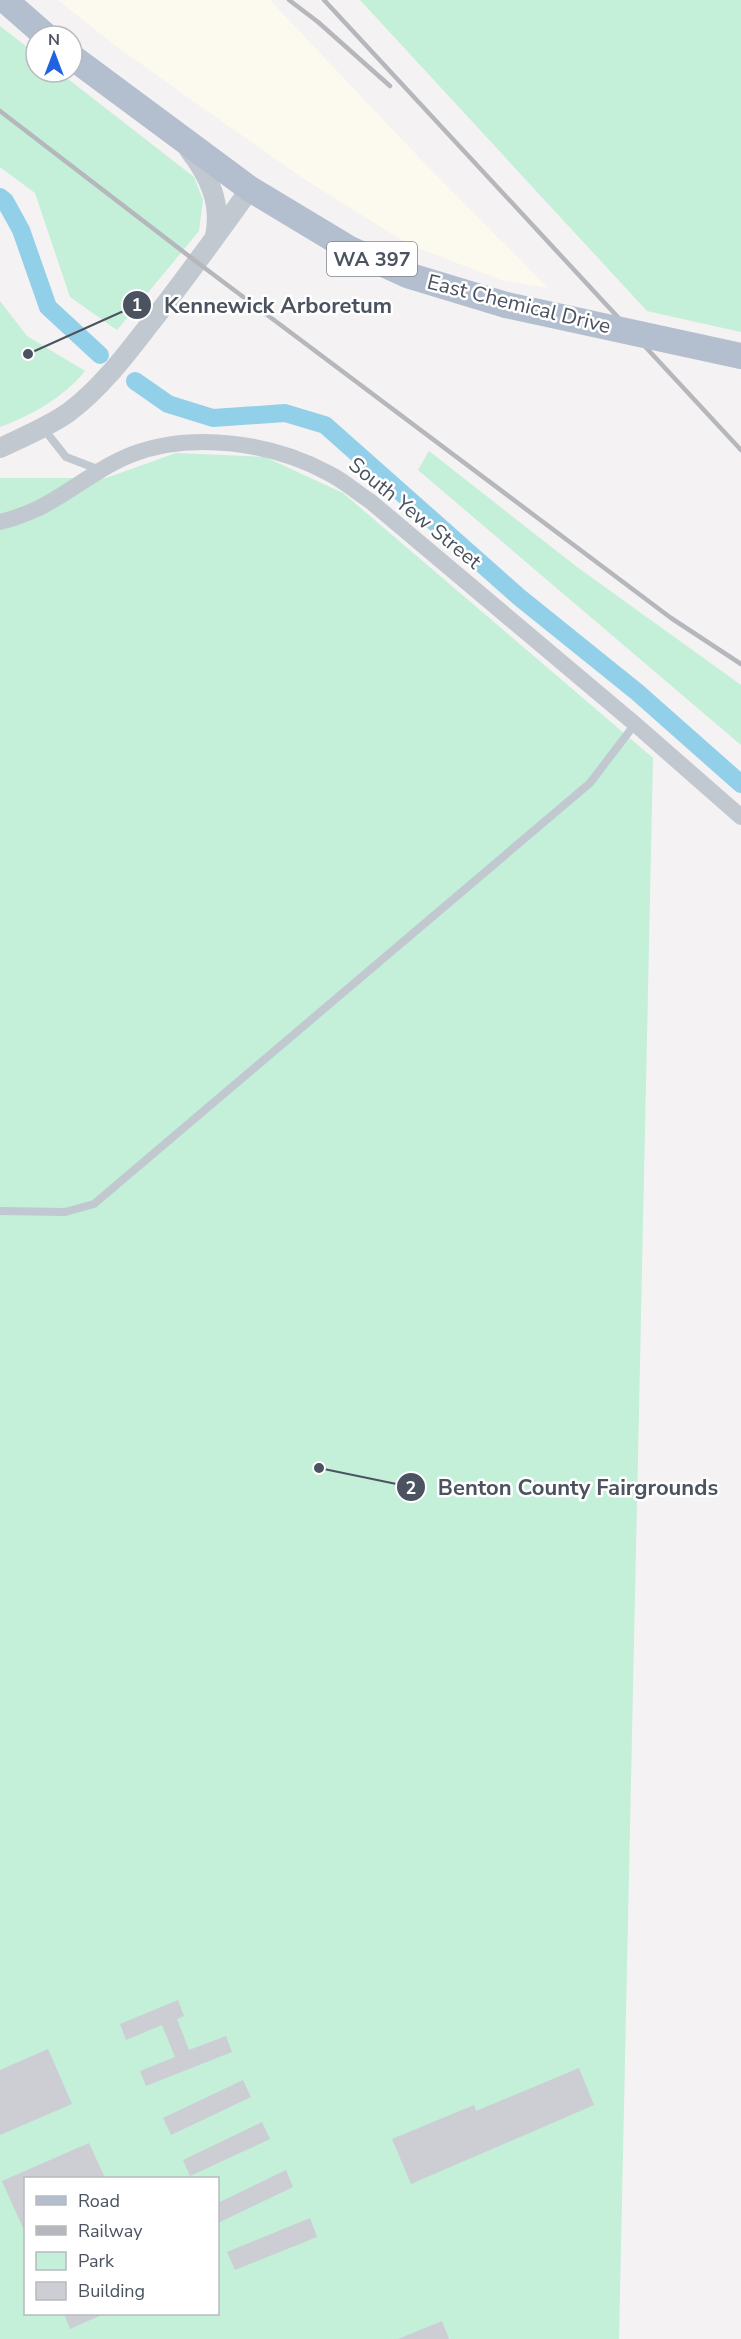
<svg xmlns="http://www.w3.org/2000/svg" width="741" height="2339" font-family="'Nunito Sans',sans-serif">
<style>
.commercial{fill:#fcfaee}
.green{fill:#c4efd8;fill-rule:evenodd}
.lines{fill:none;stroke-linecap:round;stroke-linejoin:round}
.canal{stroke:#92d0ea;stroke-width:18}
.building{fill:#ccced4}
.service{stroke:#c1c8d0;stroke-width:8}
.minor{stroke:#c1c8d0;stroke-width:16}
.tertiary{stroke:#c1c8d0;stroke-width:20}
.primary{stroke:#b3bfcf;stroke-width:26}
.rail{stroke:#b5b7bc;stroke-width:4.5}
.primary-bridge{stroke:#b3bfcf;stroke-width:26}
.labels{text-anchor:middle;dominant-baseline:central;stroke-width:5;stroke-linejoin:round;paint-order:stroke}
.shield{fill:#fff;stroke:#80878f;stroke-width:1.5}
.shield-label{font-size:20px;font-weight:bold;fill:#4a535f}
.street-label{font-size:21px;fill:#4a535f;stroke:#fff}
.leader{fill:none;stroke:#4a535f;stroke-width:2}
.callout-dot{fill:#4a535f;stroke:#fff;stroke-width:2}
.mark-label{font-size:18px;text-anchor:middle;font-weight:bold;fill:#fff}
.callout-label{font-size:22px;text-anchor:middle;font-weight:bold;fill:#4a535f;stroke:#fff;stroke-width:5;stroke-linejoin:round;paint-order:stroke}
</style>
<rect width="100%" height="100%" fill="#f4f2f2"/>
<path class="commercial" d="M58 0H270L426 165 548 288 501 280 408 244 304 179 200 106 112 43Z"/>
<path class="green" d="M360 0H741V332L647 311Z
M0 26 36 54V72H59L194 177 203 200 199 231 117 330 70 297 35 193 0 167Z
M0 301 27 336 85 371C63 398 32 415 0 427Z
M429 451 577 567 741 685V745L418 470Z
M176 453 265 457 343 493 653 758 619 2339H0V478H106ZM26 2178H218V2314H26Z"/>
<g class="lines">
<path class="canal" d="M0 197 5 201 21 230 48 307 100 355
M135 381 168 404 213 418 285 413 325 425 519 597 637 692 741 784"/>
</g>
<path class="building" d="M178 2000 184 2016 177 2019 189 2050 226 2036 232 2052 146 2086 140 2071 175 2057 162 2025 126 2040 120 2024Z
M48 2049 72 2104 0 2135V2070Z
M579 2068 594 2105 411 2184 392 2139 474 2105 476 2111Z
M243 2080 251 2097 171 2135 163 2118Z
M262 2122 270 2139 190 2176 183 2160Z
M89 2143 105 2178H26V2235L2 2181Z
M286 2170 293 2187 218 2223V2203Z
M310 2218 317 2237 235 2270 227 2252Z
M64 2313H106L70 2329Z
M442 2321 449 2339H398Z"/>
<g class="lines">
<path class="service" d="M43 428 66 457 100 470
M0 1211 65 1212 94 1204 590 783 635 724"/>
<path class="minor" d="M0 522C13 519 26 514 39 508 71 492 99 467 133 454 193 431 273 443 328 473 343 480 356 492 370 501L635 724 741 817"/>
<path class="tertiary" d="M189 150C209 176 222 203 215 236
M0 448C23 437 48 427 69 412 101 388 125 356 149 325 184 281 217 235 250 189"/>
<path class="primary" d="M5 0 46 36
M72 57 250 189 348 248 407 275 506 305"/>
<path class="rail" d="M289 0 318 22 390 86
M324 0 741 450
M0 111 198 263 671 618 741 664"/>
<path class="primary-bridge" d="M506 305 741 356"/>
</g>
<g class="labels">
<rect class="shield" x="327" y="242" width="90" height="34" rx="4.5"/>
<g class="shield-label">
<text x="372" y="259">WA 397</text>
</g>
<g class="street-label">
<text transform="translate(519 304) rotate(14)">East Chemical Drive</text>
<text transform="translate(415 513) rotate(39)">South Yew Street</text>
</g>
</g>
<path class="leader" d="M28 354L137 305M319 1468L411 1487"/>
<g class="callout-dot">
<circle cx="28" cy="354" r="6"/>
<circle cx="319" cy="1468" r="6"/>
<circle cx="137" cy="305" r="15"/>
<circle cx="411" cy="1487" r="15"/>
</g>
<g class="mark-label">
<text x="137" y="311">1</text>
<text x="411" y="1494">2</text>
</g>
<g class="callout-label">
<text x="278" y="313">Kennewick Arboretum</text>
<text x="578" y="1495">Benton County Fairgrounds</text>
</g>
<rect x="24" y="2177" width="195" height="138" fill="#ffffff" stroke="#b7babf" stroke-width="1.5"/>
<rect x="36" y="2196" width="30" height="9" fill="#b3bfcf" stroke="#b7babf" stroke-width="1.5"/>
<text x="78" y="2207" font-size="18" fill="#4a535f">Road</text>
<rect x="36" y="2226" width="30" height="9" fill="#b5b7bc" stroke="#b7babf" stroke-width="1.5"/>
<text x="78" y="2237" font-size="18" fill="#4a535f">Railway</text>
<rect x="36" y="2252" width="30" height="18" fill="#c4efd8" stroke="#b7babf" stroke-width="1.5"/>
<text x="78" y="2267" font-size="18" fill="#4a535f">Park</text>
<rect x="36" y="2282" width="30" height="18" fill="#ccced4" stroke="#b7babf" stroke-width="1.5"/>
<text x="78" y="2297" font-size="18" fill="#4a535f">Building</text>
<g transform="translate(54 54)"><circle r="28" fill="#ffffff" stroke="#b7babf" stroke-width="1.5"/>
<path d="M0-4.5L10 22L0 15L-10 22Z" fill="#2162e0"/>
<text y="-9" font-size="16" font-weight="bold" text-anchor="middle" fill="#4a535f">N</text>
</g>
</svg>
